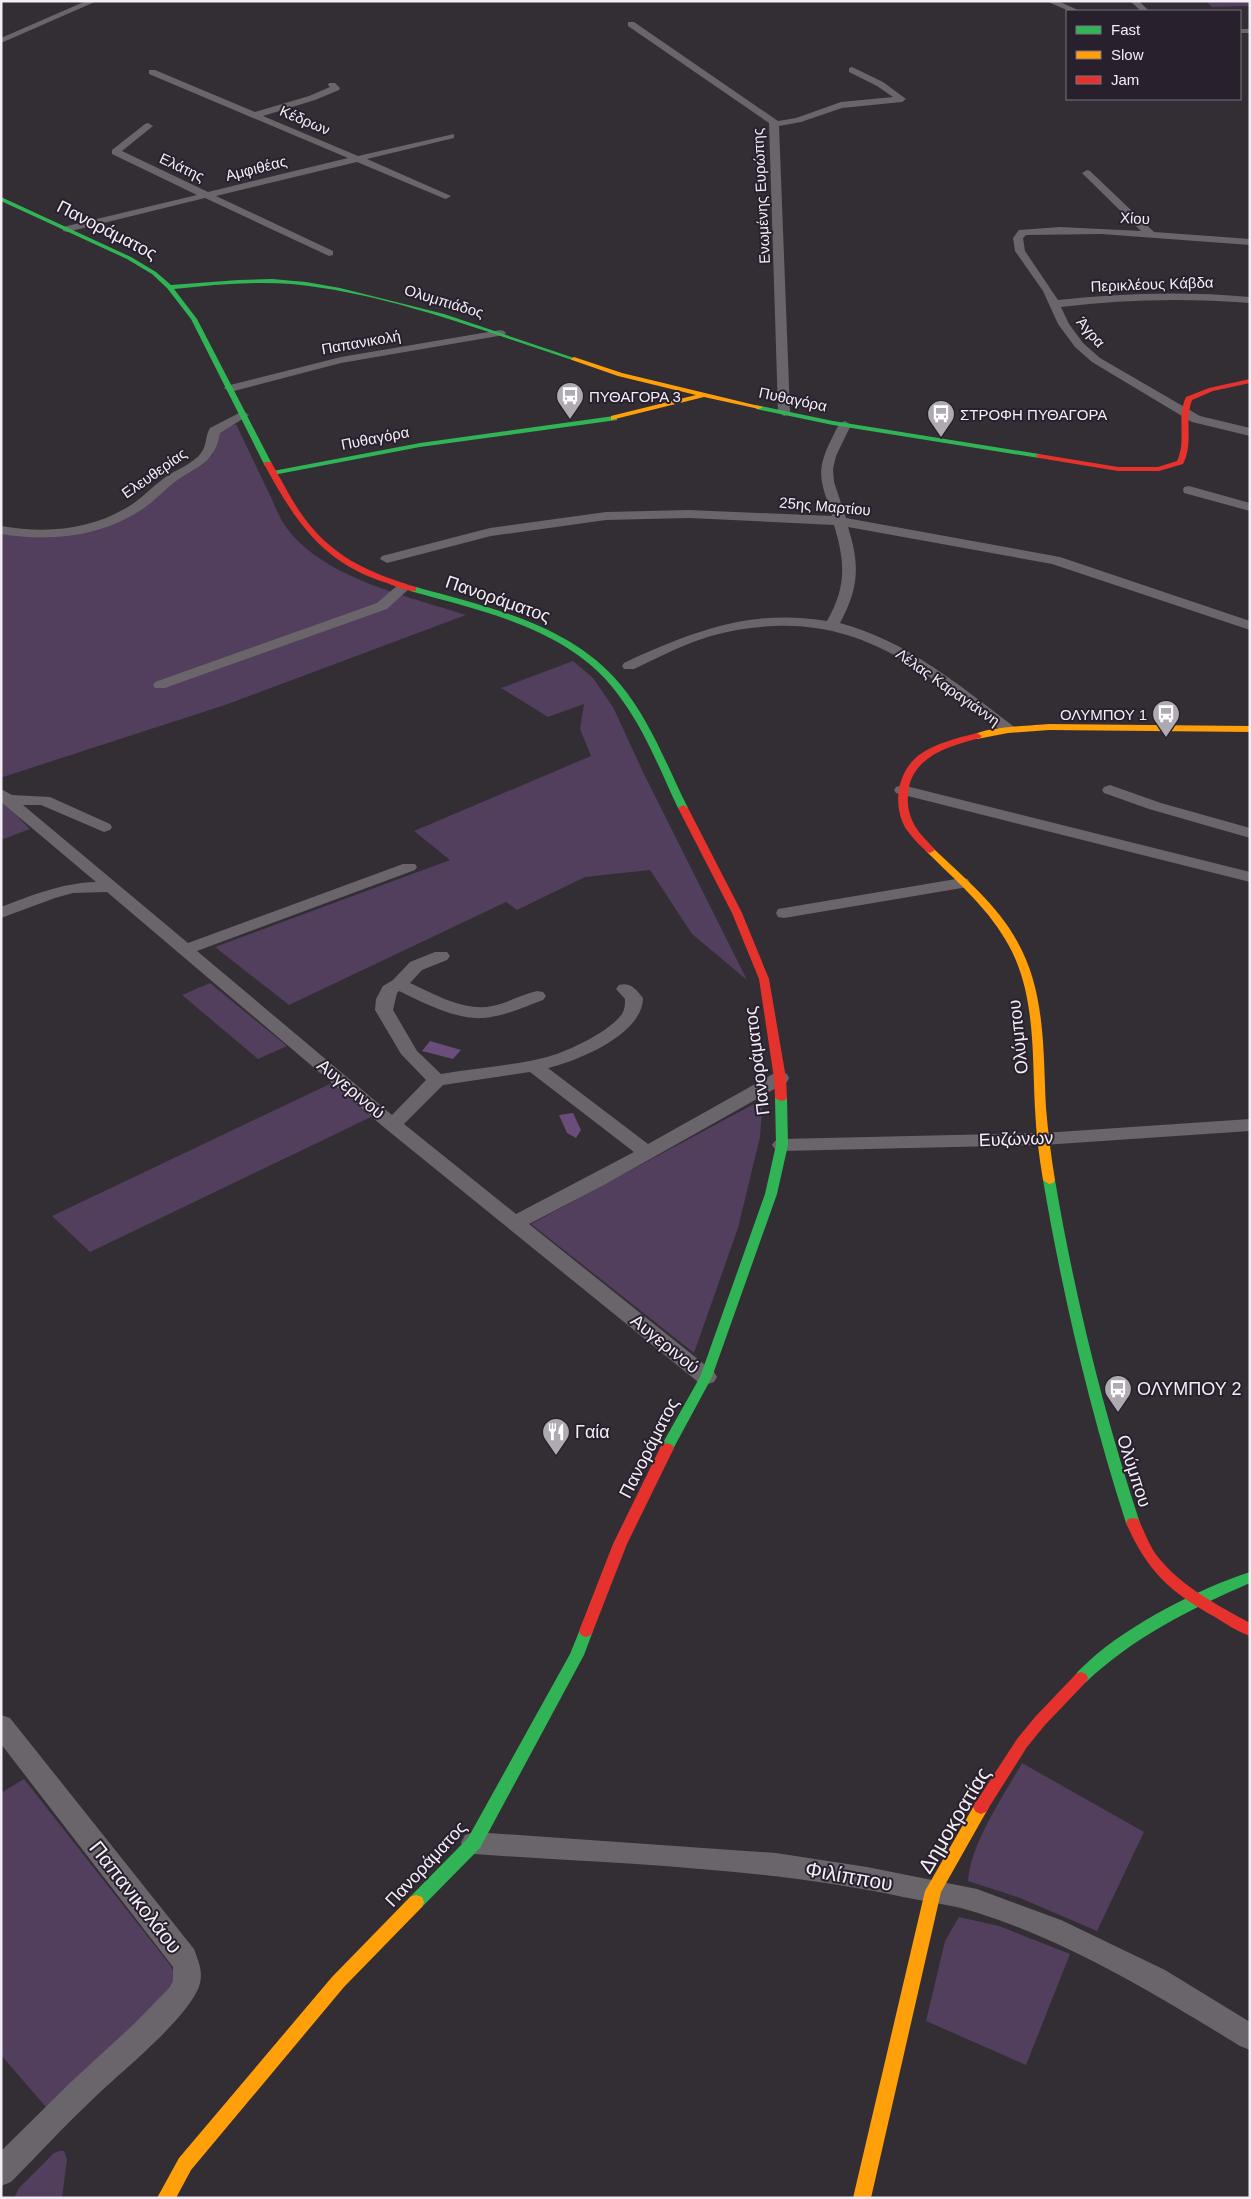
<svg xmlns="http://www.w3.org/2000/svg" width="1251" height="2199" font-family="Helvetica,sans-serif">
<style>
.green{fill:#523e5d}
.water{fill:#6a4d7a}
.lines{fill:none;stroke-linecap:round;stroke-linejoin:round}
.street{fill:#69656b;fill-rule:evenodd}
.fast{fill:#30b455;fill-rule:evenodd}
.slow{fill:#ff9f0a;fill-rule:evenodd}
.jam{fill:#e5322d;fill-rule:evenodd}
.labels{text-anchor:middle;dominant-baseline:central;stroke-width:4;stroke-linejoin:round;paint-order:stroke}
.far-street-label{font-size:15px;fill:#f3edf6;stroke:#29202e}
.far-poi-label{font-size:15px;fill:#f3edf6;stroke:#29202e;text-anchor:start}
.street-label{font-size:18px;fill:#f3edf6;stroke:#29202e}
.poi-label{font-size:18px;fill:#f3edf6;stroke:#29202e;text-anchor:start}
.near-street-label{font-size:21px;fill:#f3edf6;stroke:#29202e}
</style>
<rect width="100%" height="100%" fill="#322e34"/>
<path class="green" d="M1206 1H1250V6L1212 7Z
M236 424C247 447 258 470 269 493 274 503 278 515 284 524 320 578 408 596 466 615L225 705 3 777 1 776V532L9 534 101 526 162 490 212 456 216 447V435L223 429Z
M573 661 593 678 613 707 644 774 747 980 692 934 650 870 585 877 517 910 506 902 289 1005 215 947 450 860 414 831 591 756 580 729 584 704 548 717 501 688Z
M1 800 30 829 1 840Z
M210 983 287 1046 258 1059 182 995Z
M332 1083 371 1117 90 1252 52 1216Z
M763 1099 760 1137 738 1228 694 1353 531 1224Z
M1022 1763 1144 1832 1097 1931 1020 1898 968 1881C971 1842 1003 1797 1022 1763Z
M24 1779 171 1966 179 1987 52 2114 1 2055V1793Z
M959 1917 999 1926 1070 1954 1026 2065 926 2021 945 1941Z
M60 2151H64L67 2159 62 2198H14L19 2188 54 2153Z"/>
<path class="water" d="M430 1041 461 1050 453 1059 422 1051Z
M573 1113 581 1130 576 1138 567 1133 559 1115Z"/>
<g class="lines">
<path class="street" d="M86 1H97L1 43V38Z
M1046 1H1058L1080 11H1069Z
M1130 1H1139L1149 11H1141Z
M628 22H634L778 121 796 118 841 102 893 97 877 86 849 72V68L852 67 883 82 906 99 902 102 842 108 801 122 779 126 790 412 788 415 784 416 778 412 769 123 628 26Z
M1240 29H1250V33H1240Z
M149 70H155L255 112 309 96 330 87 328 85 329 83H335L340 88 339 90 315 100 263 116 358 156 454 134V138L367 159 451 196 446 199 443 198 357 162 216 196 333 251V255L329 256 205 198 67 232 63 231V227L197 195 112 154V150L145 124 148 123 153 126 122 151 208 192 348 158 149 74Z
M1087 170 1090 171 1154 232 1250 239V245L1101 234 1026 235 1023 238 1025 251 1058 300C1122 293 1185 291 1250 297V303C1187 298 1124 299 1061 307L1069 324 1083 343 1100 358 1200 416 1250 428V436L1192 422 1092 362 1075 347 1058 324 1043 291 1015 251 1013 238 1019 230 1060 227 1141 231 1084 175 1082 173Z
M500 330 504 331 506 333 504 335 341 363 230 392 224 388 226 386 341 357Z
M243 411 249 415 220 433C215 463 199 465 176 481 165 489 156 500 144 508 102 537 50 542 1 534V526C48 534 94 530 134 503 144 496 153 486 163 479 174 470 192 465 201 453 207 446 205 436 210 428Z
M845 421 851 425 836 456 833 469 834 482 846 518 1060 557 1250 621V630L1052 564 848 527C860 565 859 588 840 623 907 641 959 685 1013 726L1016 729 1013 732H1003C932 678 870 622 775 626 753 627 731 630 711 636 684 644 659 657 634 669H624L622 666 624 663C691 632 752 608 827 621 847 586 845 562 834 525L689 518 606 520 491 536 387 563 380 559 382 556 490 528 606 512 689 510 832 516C821 480 814 473 833 436 836 430 838 423 845 421Z
M1189 486 1250 503V511L1184 493 1183 490 1184 487Z
M404 583 411 587 387 609 165 688H155L153 685 155 682 377 603 399 584Z
M902 785 1250 872V882L896 793 894 790 896 787Z
M1110 785 1161 803 1250 828V838L1149 809 1104 793 1102 790 1104 787Z
M1 789 12 795 50 797 110 824 112 827 110 830 104 832 41 805H23L188 943 403 864H415L417 867 415 870 197 951 392 1115 426 1080 401 1054 375 1010 376 999 383 986 393 980 410 962 435 952H447L450 956 447 960 422 970 410 983C434 994 465 1012 492 1006 508 1003 522 994 537 991L543 992 546 996 543 1000C524 1007 505 1016 484 1018 456 1020 424 1003 399 991L397 993 393 1010 417 1051 441 1074C475 1068 510 1066 543 1058 565 1053 608 1033 622 1014 625 1009 625 1004 625 999L616 989 619 985C630 982 636 989 643 998 643 1034 578 1061 548 1068L648 1144 773 1074 780 1072 787 1074 789 1078 787 1082 604 1185 529 1224 714 1372 717 1377 714 1382 706 1385 698 1382 386 1129 107 892 73 893 55 898 1 918V907C33 895 61 883 96 882L1 802ZM530 1072 634 1152 516 1214 404 1124 443 1085Z
M962 878 968 879 970 883 968 887 784 918 778 917 776 913 778 909 784 908Z
M1250 1119V1131L1043 1145 782 1151 775 1149 772 1145 775 1141 782 1139 1043 1133Z
M1 1715 10 1718 194 1949C198 1960 203 1971 200 1983 192 2016 118 2074 92 2100 64 2126 38 2155 11 2182L1 2186V2151L72 2081 134 2024 170 1987 173 1981V1967L1 1744Z
M474 1832 776 1853 867 1867 977 1889 1061 1920 1165 1970 1250 2022V2050L1240 2046C1157 1995 1072 1943 978 1913 954 1905 928 1902 903 1897 762 1867 617 1864 474 1854L465 1851 461 1843 465 1835Z"/>
<path class="fast" d="M1 197 131 257 156 272 171 285 238 280 272 279 306 282 340 288 444 314 577 359 572 360C480 330 387 293 291 284 252 281 212 285 174 289L197 319 272 464 265 466 191 319 167 288 152 274 127 259 1 201Z
M756 405 833 421 1039 454 1043 456 1039 458 833 425 756 409Z
M614 416H617V420L420 447 273 475 269 473 273 471 420 443Z
M410 587H416C487 607 570 624 620 684 650 720 667 766 688 808L686 810 683 811 678 808C661 772 646 733 622 700 575 630 486 612 410 591Z
M781 1095 787 1098 788 1145 777 1194 712 1377 672 1451 667 1453 662 1451 660 1448 700 1377 765 1194 776 1145 775 1098Z
M1049 1176 1055 1180C1075 1297 1103 1411 1140 1523L1138 1527 1133 1528 1128 1527 1126 1523C1090 1411 1063 1297 1043 1180Z
M1250 1572V1583C1190 1609 1134 1637 1086 1682L1081 1684 1076 1682 1074 1678C1077 1671 1084 1666 1089 1661 1128 1625 1200 1588 1250 1572Z
M586 1625 591 1627 593 1631 584 1655 480 1848 422 1907 416 1909 410 1907 408 1902 410 1897 468 1838 570 1654 581 1627Z"/>
<path class="slow" d="M574 357 622 373 763 407 759 409 704 397 611 420V416L696 395 618 376 572 360 571 359Z
M1049 724 1250 726V732L1049 730 1008 733 977 739 972 736C985 726 1032 726 1049 724Z
M930 847 933 848C963 877 997 904 1017 941 1046 992 1043 1052 1046 1108 1048 1132 1051 1156 1055 1180L1053 1183 1049 1184 1043 1180C1039 1156 1036 1133 1035 1109 1032 1052 1036 989 1005 939 985 905 954 879 927 852L925 850 927 848Z
M981 1800 986 1802 989 1807 941 1892 871 2198H853L925 1891 976 1802Z
M416 1895 422 1897 424 1902 422 1907 344 1987 191 2170 176 2198H157L179 2158 332 1977 410 1897Z"/>
<path class="jam" d="M1250 379V383L1213 391 1192 400C1184 421 1194 443 1183 464L1159 471H1118L1039 458 1035 456 1039 454 1118 467H1158L1177 461C1187 440 1176 418 1186 397L1209 388Z
M265 462H271C281 479 289 496 300 512 330 556 367 572 416 587V591C407 592 395 586 387 583 322 563 295 521 264 464Z
M977 733 982 736 980 738C949 746 909 757 908 796 907 807 910 817 915 826 920 835 929 842 935 850L930 853 927 852C919 845 912 837 906 829 892 805 897 772 919 755 936 743 957 738 977 733Z
M683 805 688 808 742 913 769 979 786 1078 787 1098 785 1100 781 1101 775 1098 774 1078 759 979 732 913 678 808Z
M667 1443 672 1445 674 1448 627 1544 593 1631 591 1635 586 1637 581 1635 579 1631 613 1544 660 1448 662 1445Z
M1133 1518 1138 1519C1145 1532 1149 1546 1158 1557 1182 1587 1217 1605 1250 1623V1636C1238 1632 1226 1624 1215 1617 1170 1592 1147 1571 1126 1523L1128 1519Z
M1081 1672 1086 1674 1088 1678 1086 1682 1045 1725 1027 1747 986 1812 981 1814 976 1812 973 1807 976 1802 1017 1739 1035 1717 1076 1674Z"/>
</g>
<defs>
<symbol id="bus-pin" viewBox="-11 -11 22 30"><path d="M0 17L-7.5 6A9.5 9.5 0 1 1 7.5 6Z" fill="#afaab2" stroke="#29202e"/><path d="M-5-6H5V4H4V6H2V4H-2V6H-4V4H-5ZM-3.5-4V0h7V-4ZM-3.5 1.2v1.5H-2V1.2ZM2 1.2v1.5H3.5V1.2Z" fill="#fff"/></symbol>
<symbol id="restaurant-pin" viewBox="-11 -11 22 30"><path d="M0 17L-7.5 6A9.5 9.5 0 1 1 7.5 6Z" fill="#afaab2" stroke="#29202e"/><path d="M-5-6h1v4h1v-4h1v4h1v-4h1v5L-1.5 .5V6h-2V.5L-5-1ZM5-6V6H3V1.5H1.5Q1.5-4 5-6Z" fill="#fff"/></symbol>
</defs>
<g fill-rule="evenodd">
<use href="#bus-pin" x="554" y="380" width="32" height="43"/>
<use href="#bus-pin" x="925" y="398" width="32" height="43"/>
<use href="#bus-pin" x="1150" y="698" width="32" height="43"/>
<use href="#bus-pin" x="1102" y="1373" width="32" height="43"/>
<use href="#restaurant-pin" x="540" y="1416" width="32" height="43"/>
</g>
<g class="labels">
<g class="far-street-label">
<text transform="translate(305 120) rotate(23)">Κέδρων</text>
<text transform="translate(182 167) rotate(25)">Ελάτης</text>
<text transform="translate(256 168) rotate(-14)">Αμφιθέας</text>
<text transform="translate(761 196) rotate(-93)">Ενωμένης Ευρώπης</text>
<text transform="translate(1135 218) rotate(3)">Χίου</text>
<text transform="translate(1152 284) rotate(-2)">Περικλέους Κάβδα</text>
<text transform="translate(444 301) rotate(17)">Ολυμπιάδος</text>
<text transform="translate(1091 332) rotate(49)">Άγρα</text>
<text transform="translate(361 342) rotate(-10)">Παπανικολή</text>
<text transform="translate(793 399) rotate(12)">Πυθαγόρα</text>
<text transform="translate(375 438) rotate(-11)">Πυθαγόρα</text>
<text transform="translate(154 473) rotate(-35)">Ελευθερίας</text>
<text transform="translate(825 506) rotate(5)">25ης Μαρτίου</text>
<text transform="translate(948 687) rotate(35)">Λέλας Καραγιάννη</text>
</g>
<g class="far-poi-label">
<text x="589" y="396">ΠΥΘΑΓΟΡΑ 3</text>
<text x="960" y="414">ΣΤΡΟΦΗ ΠΥΘΑΓΟΡΑ</text>
<text x="1147" y="714" text-anchor="end">ΟΛΥΜΠΟΥ 1</text>
</g>
<g class="street-label">
<text transform="translate(107 230) rotate(27)">Πανοράματος</text>
<text transform="translate(498 599) rotate(19)">Πανοράματος</text>
<text transform="translate(1018 1037) rotate(-96)">Ολύμπου</text>
<text transform="translate(757 1061) rotate(-97)">Πανοράματος</text>
<text transform="translate(351 1089) rotate(40)">Αυγερινού</text>
<text transform="translate(1016 1139) rotate(-2)">Ευζώνων</text>
<text transform="translate(665 1344) rotate(39)">Αυγερινού</text>
<text transform="translate(649 1448) rotate(-63)">Πανοράματος</text>
<text transform="translate(1134 1471) rotate(72)">Ολύμπου</text>
<text transform="translate(426 1864) rotate(-47)">Πανοράματος</text>
</g>
<g class="poi-label">
<text x="1137" y="1389">ΟΛΥΜΠΟΥ 2</text>
<text x="575" y="1432">Γαία</text>
</g>
<g class="near-street-label">
<text transform="translate(954 1820) rotate(-59)">Δημοκρατίας</text>
<text transform="translate(849 1876) rotate(10)">Φιλίππου</text>
<text transform="translate(136 1897) rotate(52)">Παπανικολάου</text>
</g>
</g>
<rect width="1251" height="2199" fill="none" stroke="#f3edf6" stroke-width="5"/>
<rect x="1066" y="10" width="175" height="90" fill="#29202e" stroke="#7a727e"/>
<rect x="1076" y="26" width="25" height="8" fill="#30b455" stroke="#7a727e"/>
<text x="1111" y="35" font-size="15" fill="#f3edf6">Fast</text>
<rect x="1076" y="51" width="25" height="8" fill="#ff9f0a" stroke="#7a727e"/>
<text x="1111" y="60" font-size="15" fill="#f3edf6">Slow</text>
<rect x="1076" y="76" width="25" height="8" fill="#e5322d" stroke="#7a727e"/>
<text x="1111" y="85" font-size="15" fill="#f3edf6">Jam</text>
</svg>
